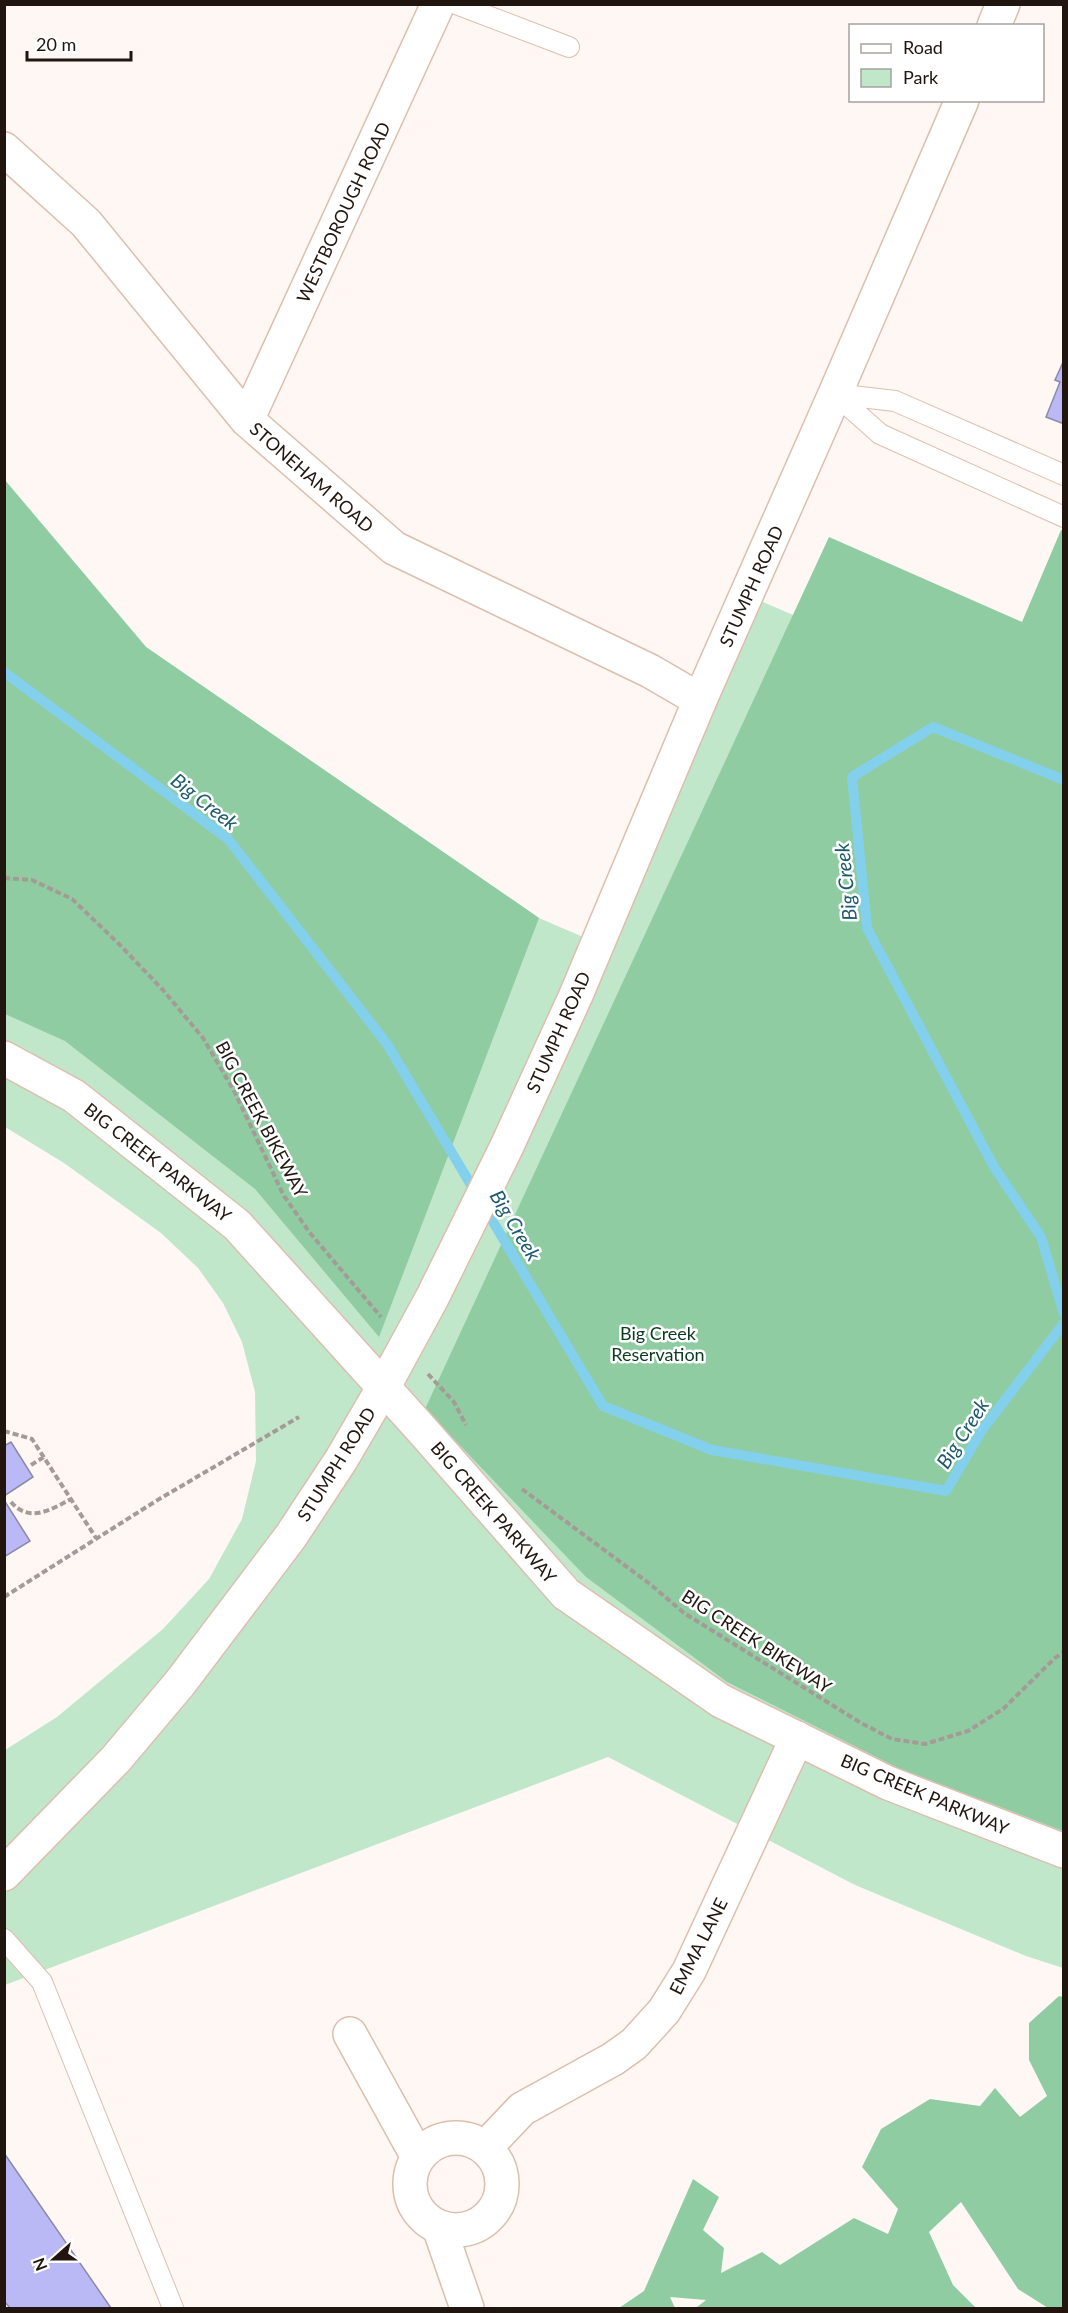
<svg xmlns="http://www.w3.org/2000/svg" width="1068" height="2313" font-family="Lato,sans-serif">
<style>
.green{fill:#c1e7cb}
.forest{fill:#90cca2}
.lines{fill:none;stroke-linecap:round;stroke-linejoin:round}
.stream{stroke:#83d0ec;stroke-width:10}
.building{fill:#bab9f6;stroke:#8a8aa7;stroke-width:1.5}
.service-casing{stroke:#ddbeac;stroke-width:22}
.minor-casing{stroke:#ddbeac;stroke-width:36}
.tertiary-casing{stroke:#ddbeac;stroke-width:36}
.secondary-casing{stroke:#ddbeac;stroke-width:36}
.path{stroke:#a49b97;stroke-width:4;stroke-dasharray:6 3;stroke-linecap:butt}
.service{stroke:#fff;stroke-width:20}
.minor{stroke:#fff;stroke-width:33}
.tertiary{stroke:#fff;stroke-width:33}
.secondary{stroke:#fff;stroke-width:33}
.labels{text-anchor:middle;dominant-baseline:central;stroke-width:5;stroke-linejoin:round;paint-order:stroke}
.street-label{font-size:18px;fill:#21160f;stroke:#fff}
.park-label{font-size:18px;fill:#0b3a1f;stroke:#fff}
.water-label{font-size:20px;font-style:italic;fill:#1b596d;stroke:#fff}
</style>
<rect width="100%" height="100%" fill="#fef7f4"/>
<path class="green" d="M4 479 146 647 539 918 597 943 747 595 1063 732V1968L1026 1956 855 1885 608 1757 5 1985V1750L57 1717 163 1629 209 1579 242 1519 256 1461 255 1392 242 1342 223 1303 198 1268 161 1233 64 1163 5 1127Z"/>
<path class="forest" d="M4 479 146 647 539 918 379 1337 255 1189 65 1041 5 1014Z
M1061 530 1063 531V1831L898 1768 727 1682 586 1577 425 1409 829 537 1022 622Z
M1059 1996 1064 1997 1063 2308H1048L1018 2289 961 2202 929 2232 953 2285 976 2308H696L706 2300 670 2297 675 2308H619L644 2291 693 2179 719 2197 703 2230 724 2248 721 2273 762 2252 780 2265 854 2218 888 2234 898 2209 862 2167 881 2129 930 2099 980 2106 995 2088 1020 2117 1047 2096 1029 2060V2023Z"/>
<g class="lines">
<path class="stream" d="M4 672 228 839 387 1044 603 1406 712 1450 946 1491 982 1430 1064 1323
M1064 780 933 727 852 777 867 928 994 1167 1041 1237 1064 1314"/>
</g>
<path class="building" d="M1064 360V424L1046 417 1060 382 1055 380Z
M11 1442 33 1477 4 1496V1446Z
M4 1500 30 1541 4 1557Z
M4 2153 111 2308H10L4 2301Z"/>
<g class="lines">
<defs>
<path id="service" d="M456 4 569 47
M835 394 880 434 1064 517
M835 394 895 401 1064 475
M4 1939 42 1982 173 2308"/>
<path id="minor" d="M4 149 86 223 247 420 394 548 650 671 700 700
M247 420 438 4
M350 2034 418 2157
M410 2184a46 46 0 1 1 92 0a46 46 0 1 1-92 0Z
M485 2148 522 2109 613 2059 634 2044 664 2011 689 1971 797 1738
M439 2227 467 2308"/>
<path id="tertiary" d="M4 1058 74 1096 237 1225 423 1431 566 1594 721 1701 888 1783 1064 1851"/>
<path id="secondary" d="M994 26 1003 4
M4 1874 116 1759 180 1683 291 1536 341 1460 383 1388 432 1298 507 1146 576 995 700 700 835 394 962 100"/>
</defs>
<use href="#service" class="service-casing"/>
<use href="#minor" class="minor-casing"/>
<use href="#tertiary" class="tertiary-casing"/>
<use href="#secondary" class="secondary-casing"/>
<path class="path" d="M4 878 32 880 72 899 119 944 163 990 203 1038 234 1091 284 1196 310 1233 381 1317
M428 1374 454 1402 466 1425
M4 1431 32 1439 96 1538
M31 1465 44 1457
M522 1489 650 1584 684 1613 861 1723 892 1739 925 1744 968 1731 1003 1709 1055 1658 1064 1652
M11 1502C29 1523 51 1510 71 1499
M4 1597 156 1501 299 1417"/>
<use href="#service" class="service"/>
<use href="#minor" class="minor"/>
<use href="#tertiary" class="tertiary"/>
<use href="#secondary" class="secondary"/>
</g>
<g class="labels">
<g class="street-label">
<text transform="translate(343 212) rotate(-65)">WESTBOROUGH ROAD</text>
<text transform="translate(312 477) rotate(41)">STONEHAM ROAD</text>
<text transform="translate(751 586) rotate(-66)">STUMPH ROAD</text>
<text transform="translate(558 1032) rotate(-66)">STUMPH ROAD</text>
<text transform="translate(262 1119) rotate(62)">BIG CREEK BIKEWAY</text>
<text transform="translate(158 1162) rotate(38)">BIG CREEK PARKWAY</text>
<text transform="translate(336 1464) rotate(-58)">STUMPH ROAD</text>
<text transform="translate(494 1512) rotate(49)">BIG CREEK PARKWAY</text>
<text transform="translate(757 1641) rotate(33)">BIG CREEK BIKEWAY</text>
<text transform="translate(925 1794) rotate(23)">BIG CREEK PARKWAY</text>
<text transform="translate(698 1946) rotate(-63)">EMMA LANE</text>
</g>
<g class="park-label">
<text x="658" y="1333">Big Creek<tspan x="658" dy="21">Reservation</tspan></text>
</g>
<g class="water-label">
<text transform="translate(205 801) rotate(38)">Big Creek</text>
<text transform="translate(845 882) rotate(-96)">Big Creek</text>
<text transform="translate(516 1225) rotate(59)">Big Creek</text>
<text transform="translate(962 1433) rotate(-57)">Big Creek</text>
</g>
</g>
<rect width="1068" height="2313" fill="none" stroke="#21160f" stroke-width="12"/>
<rect x="849" y="24" width="195" height="78" fill="#ffffff" stroke="#a6a29f" stroke-width="1.5"/>
<rect x="861" y="44" width="30" height="9" fill="#ffffff" stroke="#a6a29f" stroke-width="1.5"/>
<text x="903" y="54" font-size="18" fill="#21160f">Road</text>
<rect x="861" y="69" width="30" height="18" fill="#c1e7cb" stroke="#a6a29f" stroke-width="1.5"/>
<text x="903" y="84" font-size="18" fill="#21160f">Park</text>
<g transform="translate(54 2259) rotate(249)" stroke="#ffffff" stroke-width="4.5" paint-order="stroke">
<path d="M0-4.5L10 22L0 15L-10 22Z" fill="#21160f"/>
<text y="-9" font-size="16" font-weight="bold" text-anchor="middle" fill="#21160f">N</text>
</g>
<path d="M27 51v9h104v-9" fill="none" stroke="#21160f" stroke-width="3"/>
<text x="36" y="51" font-size="18" fill="#21160f" stroke="#ffffff" stroke-width="4.5" paint-order="stroke">20 m</text>
</svg>
